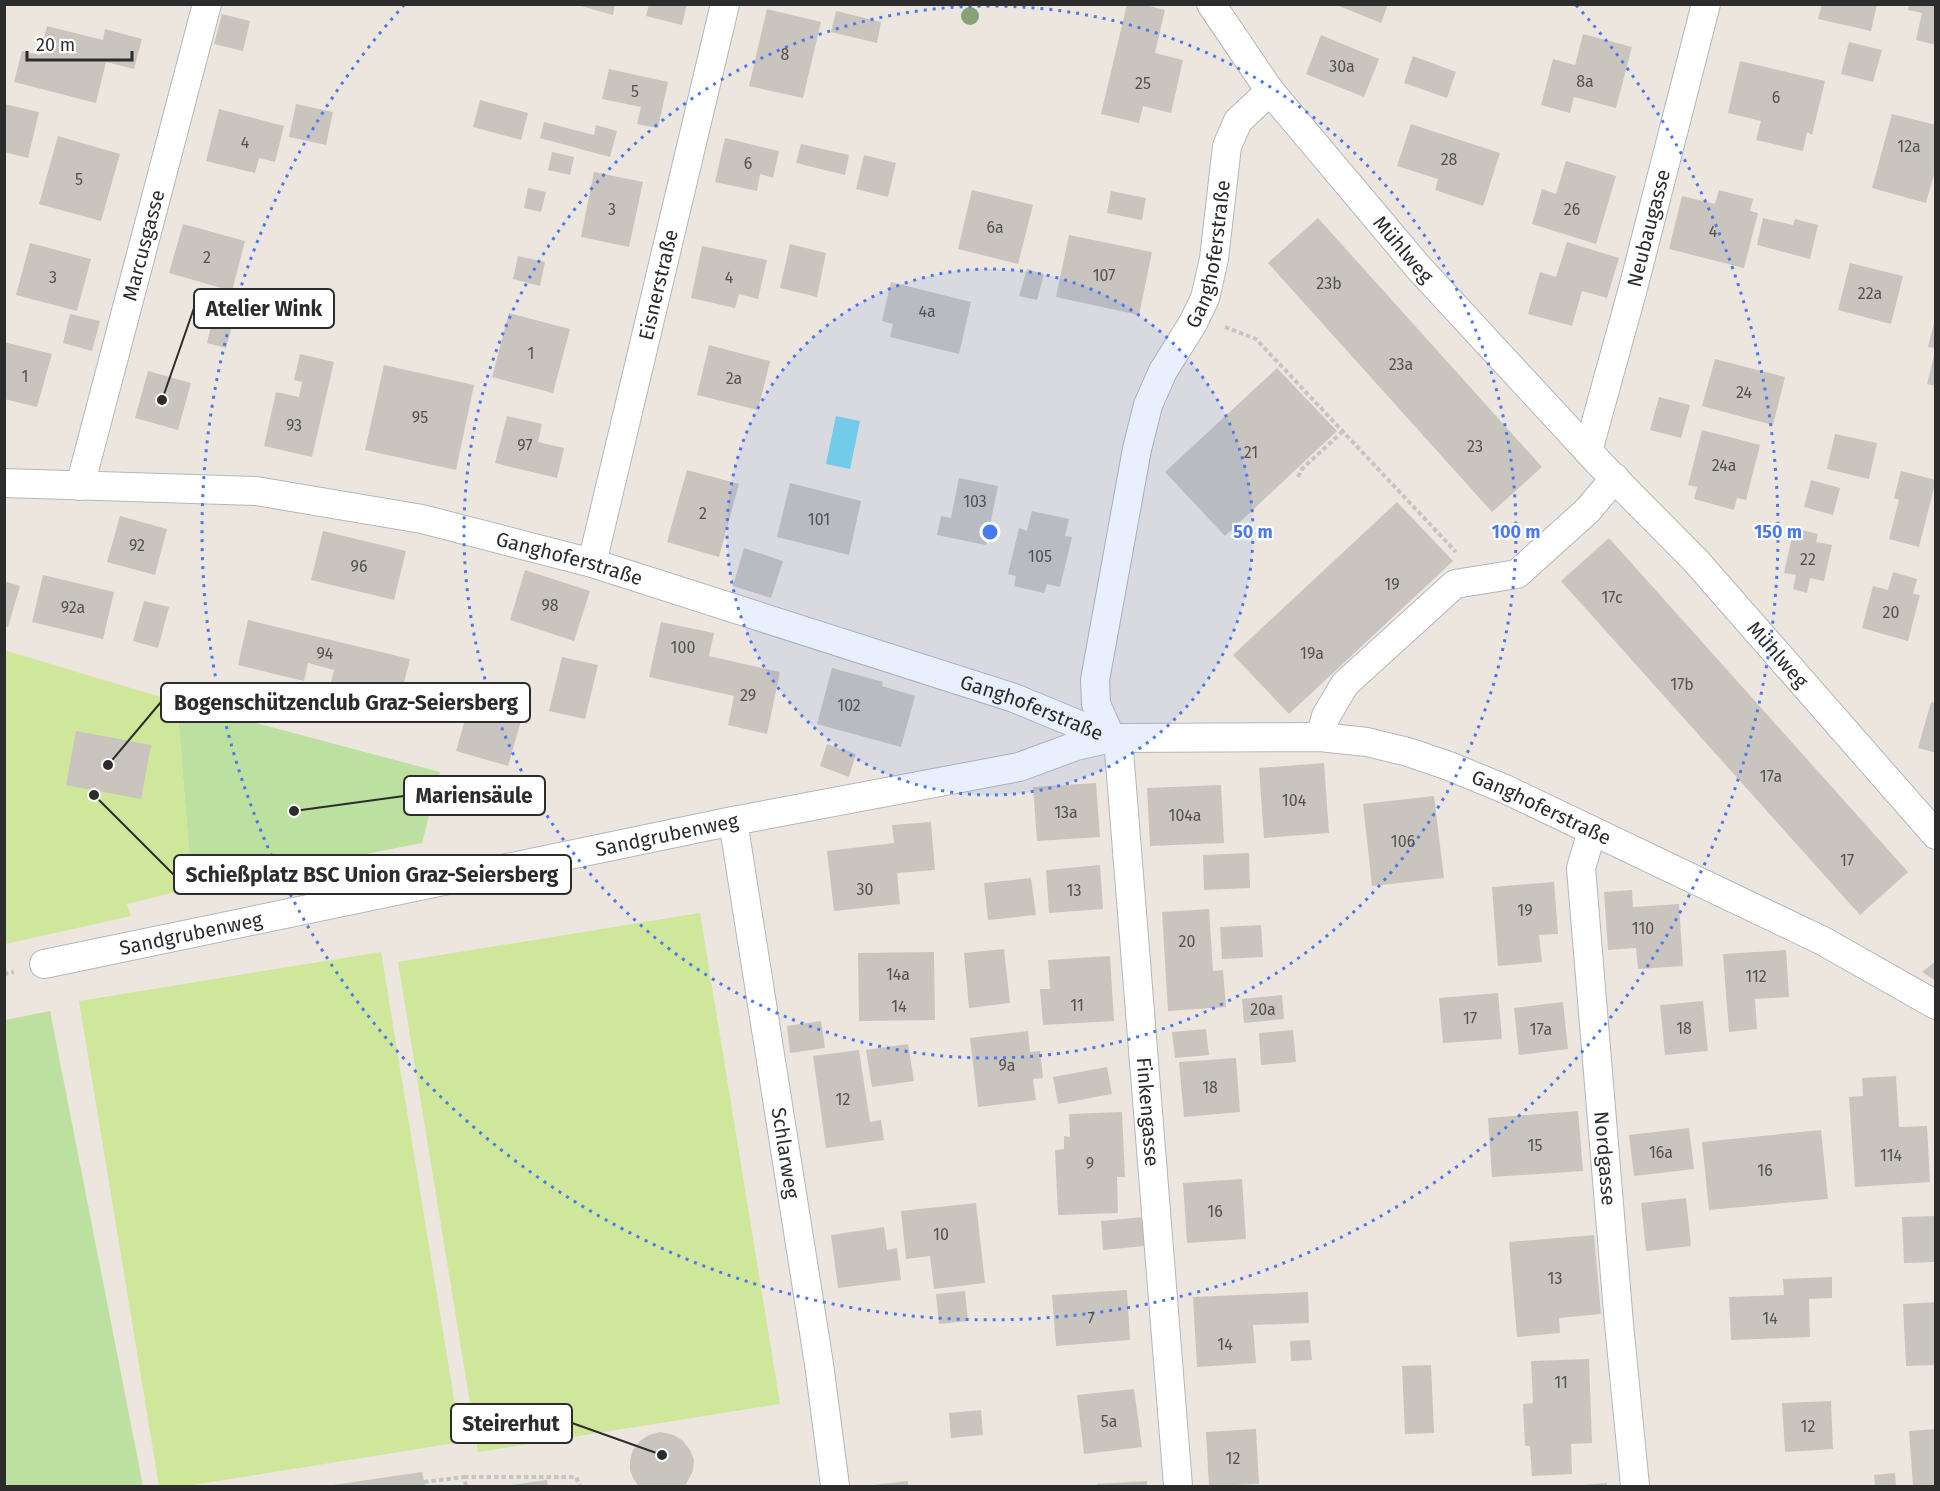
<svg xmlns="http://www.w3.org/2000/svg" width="1940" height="1491" font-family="'Fira Sans',sans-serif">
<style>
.green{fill:#bce09f}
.pitch{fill:#cee79b}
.water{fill:#78d6e9}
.building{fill:#c9c4be}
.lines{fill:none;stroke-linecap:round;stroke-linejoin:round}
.street-casing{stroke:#b3b6bf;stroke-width:30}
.path{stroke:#c4c4c4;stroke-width:4;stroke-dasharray:4.5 3;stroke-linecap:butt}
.street{stroke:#fff;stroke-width:28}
.tree{fill:#88a075}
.ring{fill:none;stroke:#4979f1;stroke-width:3;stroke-dasharray:3 6}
.labels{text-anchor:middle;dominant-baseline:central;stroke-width:4.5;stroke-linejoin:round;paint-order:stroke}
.number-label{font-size:16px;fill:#535250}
.street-label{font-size:20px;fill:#2c2c2c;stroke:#fff}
.centre{fill:#4979f1;stroke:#fff;stroke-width:3}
.ring-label{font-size:18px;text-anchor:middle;font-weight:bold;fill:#4979f1;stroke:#fff;stroke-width:4.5;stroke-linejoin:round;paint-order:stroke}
.leader{fill:none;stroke:#2c2c2c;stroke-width:2}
.callout-dot{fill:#2c2c2c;stroke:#fff;stroke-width:2}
.callout{fill:#fff;stroke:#2c2c2c;stroke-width:2}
.callout-label{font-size:21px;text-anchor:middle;font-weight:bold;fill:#2c2c2c}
</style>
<rect width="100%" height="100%" fill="#ede6df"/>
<path class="green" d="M177 702 440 772 422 843 192 888Z
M50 1011 143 1486H5V1020Z"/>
<path class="pitch" d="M4 650 177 702 192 888 127 904 131 916 5 944Z
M700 913 780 1404 478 1452 398 962Z
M381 952 461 1442 187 1486H159L79 1001Z"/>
<path class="water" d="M836 416 860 421 850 469 826 464Z"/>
<path class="building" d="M574 4H615L613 15Z
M649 4H687L682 25 646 16Z
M1127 4H1141L1165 10 1155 53 1183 60 1171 113 1143 106 1139 123 1101 114Z
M1334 4H1388L1381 23Z
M1822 4H1877L1871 31 1818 19Z
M1909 4H1936V45L1916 40 1922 13 1908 10Z
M767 9 821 22 803 98 749 86Z
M836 11 881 22 877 43 831 32Z
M222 14 250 21 243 51 214 44Z
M47 26 103 40 105 29 142 39 134 69 106 62 96 103 14 82 22 51 40 55Z
M1583 34 1632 47 1616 108 1574 97 1570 113 1541 105 1553 59 1575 65Z
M1321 35 1379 59 1364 97 1306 74Z
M1849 42 1882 50 1873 82 1841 74Z
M1413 56 1456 72 1447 98 1404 83Z
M1740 61 1825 81 1812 135 1807 132 1803 151 1756 140 1761 121 1728 113Z
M609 69 668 82 658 128 637 124 641 107 602 99Z
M480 100 528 113 521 140 473 127Z
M4 104 39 112 28 158 4 152Z
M296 104 333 112 326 145 289 137Z
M219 109 284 126 275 162 259 158 255 173 206 161Z
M1892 114 1936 125V167L1926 203 1872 188Z
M544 122 594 135 596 125 617 131 610 157 540 138Z
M1411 124 1500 153 1483 206 1435 190 1438 179 1397 166Z
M58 136 120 154 101 221 39 204Z
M725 138 779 151 773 178 760 174 757 191 715 182Z
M801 144 849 155 845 175 796 163Z
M552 152 574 157 570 175 548 170Z
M864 155 896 163 888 197 856 189Z
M1566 161 1616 176 1596 244 1532 224 1542 189 1556 194Z
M594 172 643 182 629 247 581 237Z
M528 188 546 192 541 212 524 208Z
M972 190 1033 205 1018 264 958 249Z
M1719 190 1753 199 1750 211 1758 213 1744 268 1669 249 1682 196 1715 204Z
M1111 191 1146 198 1142 220 1107 213Z
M1318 218 1542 467 1492 512 1268 263Z
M1763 218 1793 225 1795 219 1818 225 1810 259 1757 245Z
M183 224 245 241 232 291 169 273Z
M1069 235 1152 252 1139 315 1056 297Z
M1567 242 1619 258 1607 298 1582 291 1572 326 1528 314 1540 272 1556 277Z
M30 243 91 259 77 311 16 295Z
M790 244 826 253 817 297 780 288Z
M702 246 767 260 758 299 739 294 735 308 691 298Z
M518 256 545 262 540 286 513 279Z
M1850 263 1903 276 1891 324 1838 310Z
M1027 269 1044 274 1037 300 1019 296Z
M891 282 971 302 959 354 890 337 893 324 882 321Z
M509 313 570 329 553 393 492 377Z
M70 314 100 321 92 351 63 343Z
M214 314 234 319 226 348 207 343Z
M1935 319H1936V348L1928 347Z
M4 342 52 354 37 407 4 399Z
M709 345 770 361 758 410 697 395Z
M1935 351 1936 352V386L1927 384Z
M300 354 334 362 312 457 264 446 276 392 299 397 302 382 294 380Z
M1715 359 1785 377 1773 425 1702 406Z
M384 365 474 385 456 470 365 450Z
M1277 368 1337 431 1225 536 1165 472Z
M148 371 191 383 178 430 135 418Z
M1659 397 1690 405 1681 438 1650 430Z
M507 416 542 424 538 442 564 448 557 478 495 463Z
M1702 430 1760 445 1746 500 1737 498 1734 510 1694 499 1697 487 1688 485Z
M1835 434 1877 443 1869 479 1827 469Z
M687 470 739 484 719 557 667 542Z
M1901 471 1936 480 1919 547 1889 539 1899 500 1894 498Z
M959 478 998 486 986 545 937 535 941 516 951 518Z
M1811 480 1840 488 1833 515 1804 507Z
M790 483 861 501 849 555 777 537Z
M1397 502 1453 561 1289 714 1233 655Z
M1032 511 1069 519 1065 536 1072 537 1060 587 1047 584 1044 593 1014 586 1016 576 1008 574 1019 528 1027 531Z
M120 516 167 529 155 575 107 562Z
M1794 528 1818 534 1816 542 1832 545 1824 581 1810 578 1807 593 1793 589 1796 575 1784 573Z
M323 531 406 551 394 600 311 580Z
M1609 538 1908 872 1860 915 1561 581Z
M744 548 783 561 771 598 733 586Z
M525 570 590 591 574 641 510 620Z
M1893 572 1917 579 1913 594 1920 595 1908 641 1862 628 1873 586 1888 590Z
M43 575 114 592 103 639 32 622Z
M4 581 20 586 8 627 4 626Z
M144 601 169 607 158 648 133 641Z
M248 620 410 659 399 703 330 686 334 670 308 663 304 681 238 665Z
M661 622 714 633 709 656 780 672 767 734 728 725 734 696 649 677Z
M562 657 598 665 585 719 549 711Z
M832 668 883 682 882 686 915 696 901 747 817 724Z
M475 685 527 700 508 766 456 751Z
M1931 702 1936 703V753L1918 748Z
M76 731 151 745 141 799 66 785Z
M827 744 856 754 849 777 820 766Z
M1324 763 1329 833 1264 838 1259 768Z
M1096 783 1100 837 1037 841 1033 787Z
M1221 785 1224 843 1150 846 1147 788Z
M1434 796 1444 878 1372 886 1363 804Z
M931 822 935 870 897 873 900 904 834 911 827 851 894 843 892 825Z
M1249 853 1250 888 1204 890 1203 855Z
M1100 865 1103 909 1049 913 1046 870Z
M1031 878 1036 915 988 920 984 883Z
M1554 882 1558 934 1539 935 1542 962 1498 966 1492 887Z
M1632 890 1633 907 1679 904 1683 966 1638 969 1636 948 1608 950 1604 892Z
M1209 909 1213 971 1223 970 1226 1007 1168 1011 1162 912Z
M1261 925 1263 957 1222 959 1220 927Z
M1004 949 1010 1003 969 1008 964 953Z
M1786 950 1789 997 1755 999 1757 1029 1729 1032 1723 954Z
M934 952 935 1020 859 1021 858 953Z
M1110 956 1114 1021 1043 1025 1040 989H1050L1048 960Z
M1936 961V981L1922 972Z
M1498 993 1502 1039 1443 1043 1439 998Z
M1282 995 1284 1019 1244 1023 1242 999Z
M1703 1001 1708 1051 1665 1055 1660 1005Z
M1563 1002 1568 1049 1519 1055 1514 1008Z
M821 1021 825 1048 790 1053 787 1026Z
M1206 1029 1209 1055 1175 1058 1172 1032Z
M1293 1030 1296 1062 1261 1065 1259 1033Z
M1028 1031 1030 1052 1040 1051 1043 1078 1033 1079 1036 1100 978 1107 970 1038Z
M908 1044 914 1081 872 1087 866 1050Z
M859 1050 870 1122 881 1120 884 1140 826 1148 813 1056Z
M1236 1058 1240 1112 1184 1117 1179 1062Z
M1107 1067 1112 1094 1058 1104 1053 1077Z
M1896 1076 1899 1127 1927 1126 1930 1182 1855 1187 1849 1097 1863 1096 1862 1078Z
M1578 1111 1583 1171 1492 1177 1488 1118Z
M1122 1112 1125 1177H1117L1118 1213 1058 1215 1055 1150 1064 1149V1136L1070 1137 1069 1114Z
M1689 1128 1694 1169 1634 1176 1629 1135Z
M1821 1130 1828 1199 1709 1210 1702 1142Z
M1242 1179 1246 1239 1187 1243 1183 1183Z
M1686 1198 1691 1246 1646 1251 1641 1203Z
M976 1203 985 1283 934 1289 930 1256 906 1259 901 1211Z
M1936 1216V1262L1904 1263 1902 1217Z
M1143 1217 1145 1246 1103 1250 1101 1221Z
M884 1227 887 1250 897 1248 901 1280 838 1288 831 1235Z
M1594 1235 1601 1314 1559 1318 1560 1333 1517 1337 1509 1242Z
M1832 1277V1298L1809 1299 1810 1337 1731 1340 1729 1297 1784 1295 1783 1279Z
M1127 1290 1130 1340 1056 1346 1052 1295Z
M965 1291 968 1321 939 1324 936 1294Z
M1308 1292 1309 1323 1253 1325 1256 1363 1197 1367 1193 1297Z
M1936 1302V1365L1906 1366 1903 1304Z
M1310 1340 1312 1360 1291 1361 1290 1341Z
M1589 1359 1592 1443 1571 1444 1572 1474 1532 1476 1530 1446H1525L1523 1404 1533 1403 1531 1361Z
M1431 1365 1434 1433 1405 1434 1402 1366Z
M1134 1389 1142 1447 1084 1454 1077 1395Z
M1831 1401 1833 1449 1785 1452 1782 1403Z
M981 1410 983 1435 951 1438 949 1413Z
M1256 1429 1259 1484 1209 1486 1206 1432Z
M1936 1429V1486H1913L1909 1431Z
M660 1432 674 1435 683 1441 690 1450 694 1460 693 1471 685 1486H639L634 1480 630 1470V1460L633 1450 640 1441 649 1435Z
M422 1472 425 1486H333V1485Z
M1895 1473 1896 1486H1875L1874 1475Z
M547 1480 548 1486H511V1485Z
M908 1481V1486H873V1485Z
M1147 1481V1486H1097V1484Z
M1607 1483V1486H1581V1485Z"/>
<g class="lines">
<defs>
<g id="street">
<path id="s1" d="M1211 4 1270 91 1418 267 1601 465 1696 561 1936 835"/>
<path id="s2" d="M1588 451 1632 292 1706 4"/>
<path id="s3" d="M4 483 256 491 422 519 592 563 1014 698 1111 738 1320 737 1367 742 1408 752 1449 766 1505 789 1823 941 1936 1005"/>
<path id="s4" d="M80 486 207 4"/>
<path id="s5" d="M592 563 725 4"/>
<path d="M1320 737 1326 716 1345 684 1455 584 1517 574 1588 510 1615 478"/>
<path id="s6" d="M1118 738 1178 1486"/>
<path id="s7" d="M733 821 819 1364 835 1486"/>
<path id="s8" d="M1592 831 1581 868 1619 1324 1635 1486"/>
<path id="s9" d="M44 964 733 821 1019 767 1076 746 1111 738 1096 704 1095 680 1137 449 1148 405 1163 371 1193 323 1205 298 1214 259 1227 146 1238 121 1270 91"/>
</g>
</defs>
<use href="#street" class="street-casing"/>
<path class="path" d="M1225 327 1256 339 1456 552
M1298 477 1302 469 1342 432
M4 974 14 972
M464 1477H576L580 1486
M424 1482 464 1477 466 1486"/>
<use href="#street" class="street"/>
</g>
<circle class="tree" cx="970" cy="16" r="9"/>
<circle cx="990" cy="532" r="263" fill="#4979f1" fill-opacity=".12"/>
<g class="ring">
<circle cx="990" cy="532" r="263"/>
<circle cx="990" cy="532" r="526"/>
<path d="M1576 5A788 788 0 1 1 404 5"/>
</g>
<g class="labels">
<g class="number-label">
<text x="785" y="54">8</text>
<text x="1342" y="66">30a</text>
<text x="1585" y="81">8a</text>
<text x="1143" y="83">25</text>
<text x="635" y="91">5</text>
<text x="1776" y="97">6</text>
<text x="245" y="142">4</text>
<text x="1909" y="146">12a</text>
<text x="1449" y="159">28</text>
<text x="748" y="163">6</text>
<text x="79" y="179">5</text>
<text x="612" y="209">3</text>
<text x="1572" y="209">26</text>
<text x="995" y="227">6a</text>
<text x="1713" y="231">4</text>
<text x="207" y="257">2</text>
<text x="1104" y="275">107</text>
<text x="53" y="277">3</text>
<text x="729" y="277">4</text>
<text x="1329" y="283">23b</text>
<text x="1870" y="293">22a</text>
<text x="927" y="311">4a</text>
<text x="531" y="353">1</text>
<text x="1401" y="364">23a</text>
<text x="25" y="376">1</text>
<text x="734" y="378">2a</text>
<text x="1744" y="392">24</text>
<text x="420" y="417">95</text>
<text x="294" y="425">93</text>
<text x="525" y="445">97</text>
<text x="1475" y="446">23</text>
<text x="1251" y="452">21</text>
<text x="1724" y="465">24a</text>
<text x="975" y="501">103</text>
<text x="703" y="513">2</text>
<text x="819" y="519">101</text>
<text x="137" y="545">92</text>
<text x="1040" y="556">105</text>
<text x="1808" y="559">22</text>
<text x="359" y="566">96</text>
<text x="1392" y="584">19</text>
<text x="1612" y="597">17c</text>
<text x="550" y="605">98</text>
<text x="73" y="607">92a</text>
<text x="1891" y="612">20</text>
<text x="683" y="647">100</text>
<text x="325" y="653">94</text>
<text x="1312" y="653">19a</text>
<text x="1682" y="684">17b</text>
<text x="748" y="695">29</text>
<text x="849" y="705">102</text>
<text x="1771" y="776">17a</text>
<text x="1294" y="800">104</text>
<text x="1066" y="812">13a</text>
<text x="1185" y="815">104a</text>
<text x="1403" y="841">106</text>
<text x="1847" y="860">17</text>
<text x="865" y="889">30</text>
<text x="1074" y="890">13</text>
<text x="1525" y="910">19</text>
<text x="1643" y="928">110</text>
<text x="1187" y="941">20</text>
<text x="898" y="974">14a</text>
<text x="1756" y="976">112</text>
<text x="1077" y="1005">11</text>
<text x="899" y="1006">14</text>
<text x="1263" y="1009">20a</text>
<text x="1470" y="1018">17</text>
<text x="1684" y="1028">18</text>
<text x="1541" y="1029">17a</text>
<text x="1007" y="1065">9a</text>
<text x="1210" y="1087">18</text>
<text x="843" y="1099">12</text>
<text x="1535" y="1145">15</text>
<text x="1661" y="1152">16a</text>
<text x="1891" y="1155">114</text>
<text x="1090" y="1163">9</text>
<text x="1765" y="1170">16</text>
<text x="1215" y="1211">16</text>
<text x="941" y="1234">10</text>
<text x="1555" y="1278">13</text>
<text x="1091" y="1318">7</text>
<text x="1770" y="1318">14</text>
<text x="1225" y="1344">14</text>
<text x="1561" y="1382">11</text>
<text x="1109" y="1421">5a</text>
<text x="1808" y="1426">12</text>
<text x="1233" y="1458">12</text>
</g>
<g class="street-label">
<text stroke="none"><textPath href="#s2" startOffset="231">Neubaugasse</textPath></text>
<text stroke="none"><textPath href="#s4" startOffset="249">Marcusgasse</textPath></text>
<text stroke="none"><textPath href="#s1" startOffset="312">Mühlweg</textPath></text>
<text stroke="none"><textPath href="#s9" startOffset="1598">Ganghoferstraße</textPath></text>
<text stroke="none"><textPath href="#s5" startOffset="286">Eisnerstraße</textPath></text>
<text stroke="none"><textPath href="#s3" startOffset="573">Ganghoferstraße</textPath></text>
<text stroke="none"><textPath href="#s1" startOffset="864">Mühlweg</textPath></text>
<text stroke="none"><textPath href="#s3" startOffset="1059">Ganghoferstraße</textPath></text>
<text stroke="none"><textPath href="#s3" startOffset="1587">Ganghoferstraße</textPath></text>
<text stroke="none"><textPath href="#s9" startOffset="636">Sandgrubenweg</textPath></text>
<text stroke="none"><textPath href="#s9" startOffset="150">Sandgrubenweg</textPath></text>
<text stroke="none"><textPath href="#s6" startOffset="375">Finkengasse</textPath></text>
<text stroke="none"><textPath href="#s7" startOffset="336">Schlarweg</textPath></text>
<text stroke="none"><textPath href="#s8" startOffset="330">Nordgasse</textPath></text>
</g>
</g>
<circle cx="990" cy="532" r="9" class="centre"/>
<g class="ring-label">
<text x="1253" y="538">50 m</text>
<text x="1516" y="538">100 m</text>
<text x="1778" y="538">150 m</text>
</g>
<path class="leader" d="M162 400L194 308M108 765L161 702M294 811L404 796M94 795L174 875M662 1455L572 1423"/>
<g class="callout-dot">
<circle cx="162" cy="400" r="6"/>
<circle cx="108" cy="765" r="6"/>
<circle cx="294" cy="811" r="6"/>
<circle cx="94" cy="795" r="6"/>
<circle cx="662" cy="1455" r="6"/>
</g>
<g class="callout">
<rect x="194" y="289" width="140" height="39" rx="6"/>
<rect x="161" y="683" width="369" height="39" rx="6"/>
<rect x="404" y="776" width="141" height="39" rx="6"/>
<rect x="174" y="855" width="397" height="39" rx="6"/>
<rect x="451" y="1404" width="121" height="39" rx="6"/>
</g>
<g class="callout-label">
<text x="264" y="316">Atelier Wink</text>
<text x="346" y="710">Bogenschützenclub Graz-Seiersberg</text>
<text x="474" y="803">Mariensäule</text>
<text x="372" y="882">Schießplatz BSC Union Graz-Seiersberg</text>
<text x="511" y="1431">Steirerhut</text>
</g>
<rect width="1940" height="1491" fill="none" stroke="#2c2c2c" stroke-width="12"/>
<path d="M27 51v9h105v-9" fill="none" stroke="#2c2c2c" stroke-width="3"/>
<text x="36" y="51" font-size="18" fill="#2c2c2c" stroke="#ffffff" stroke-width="4.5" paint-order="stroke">20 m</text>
</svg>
